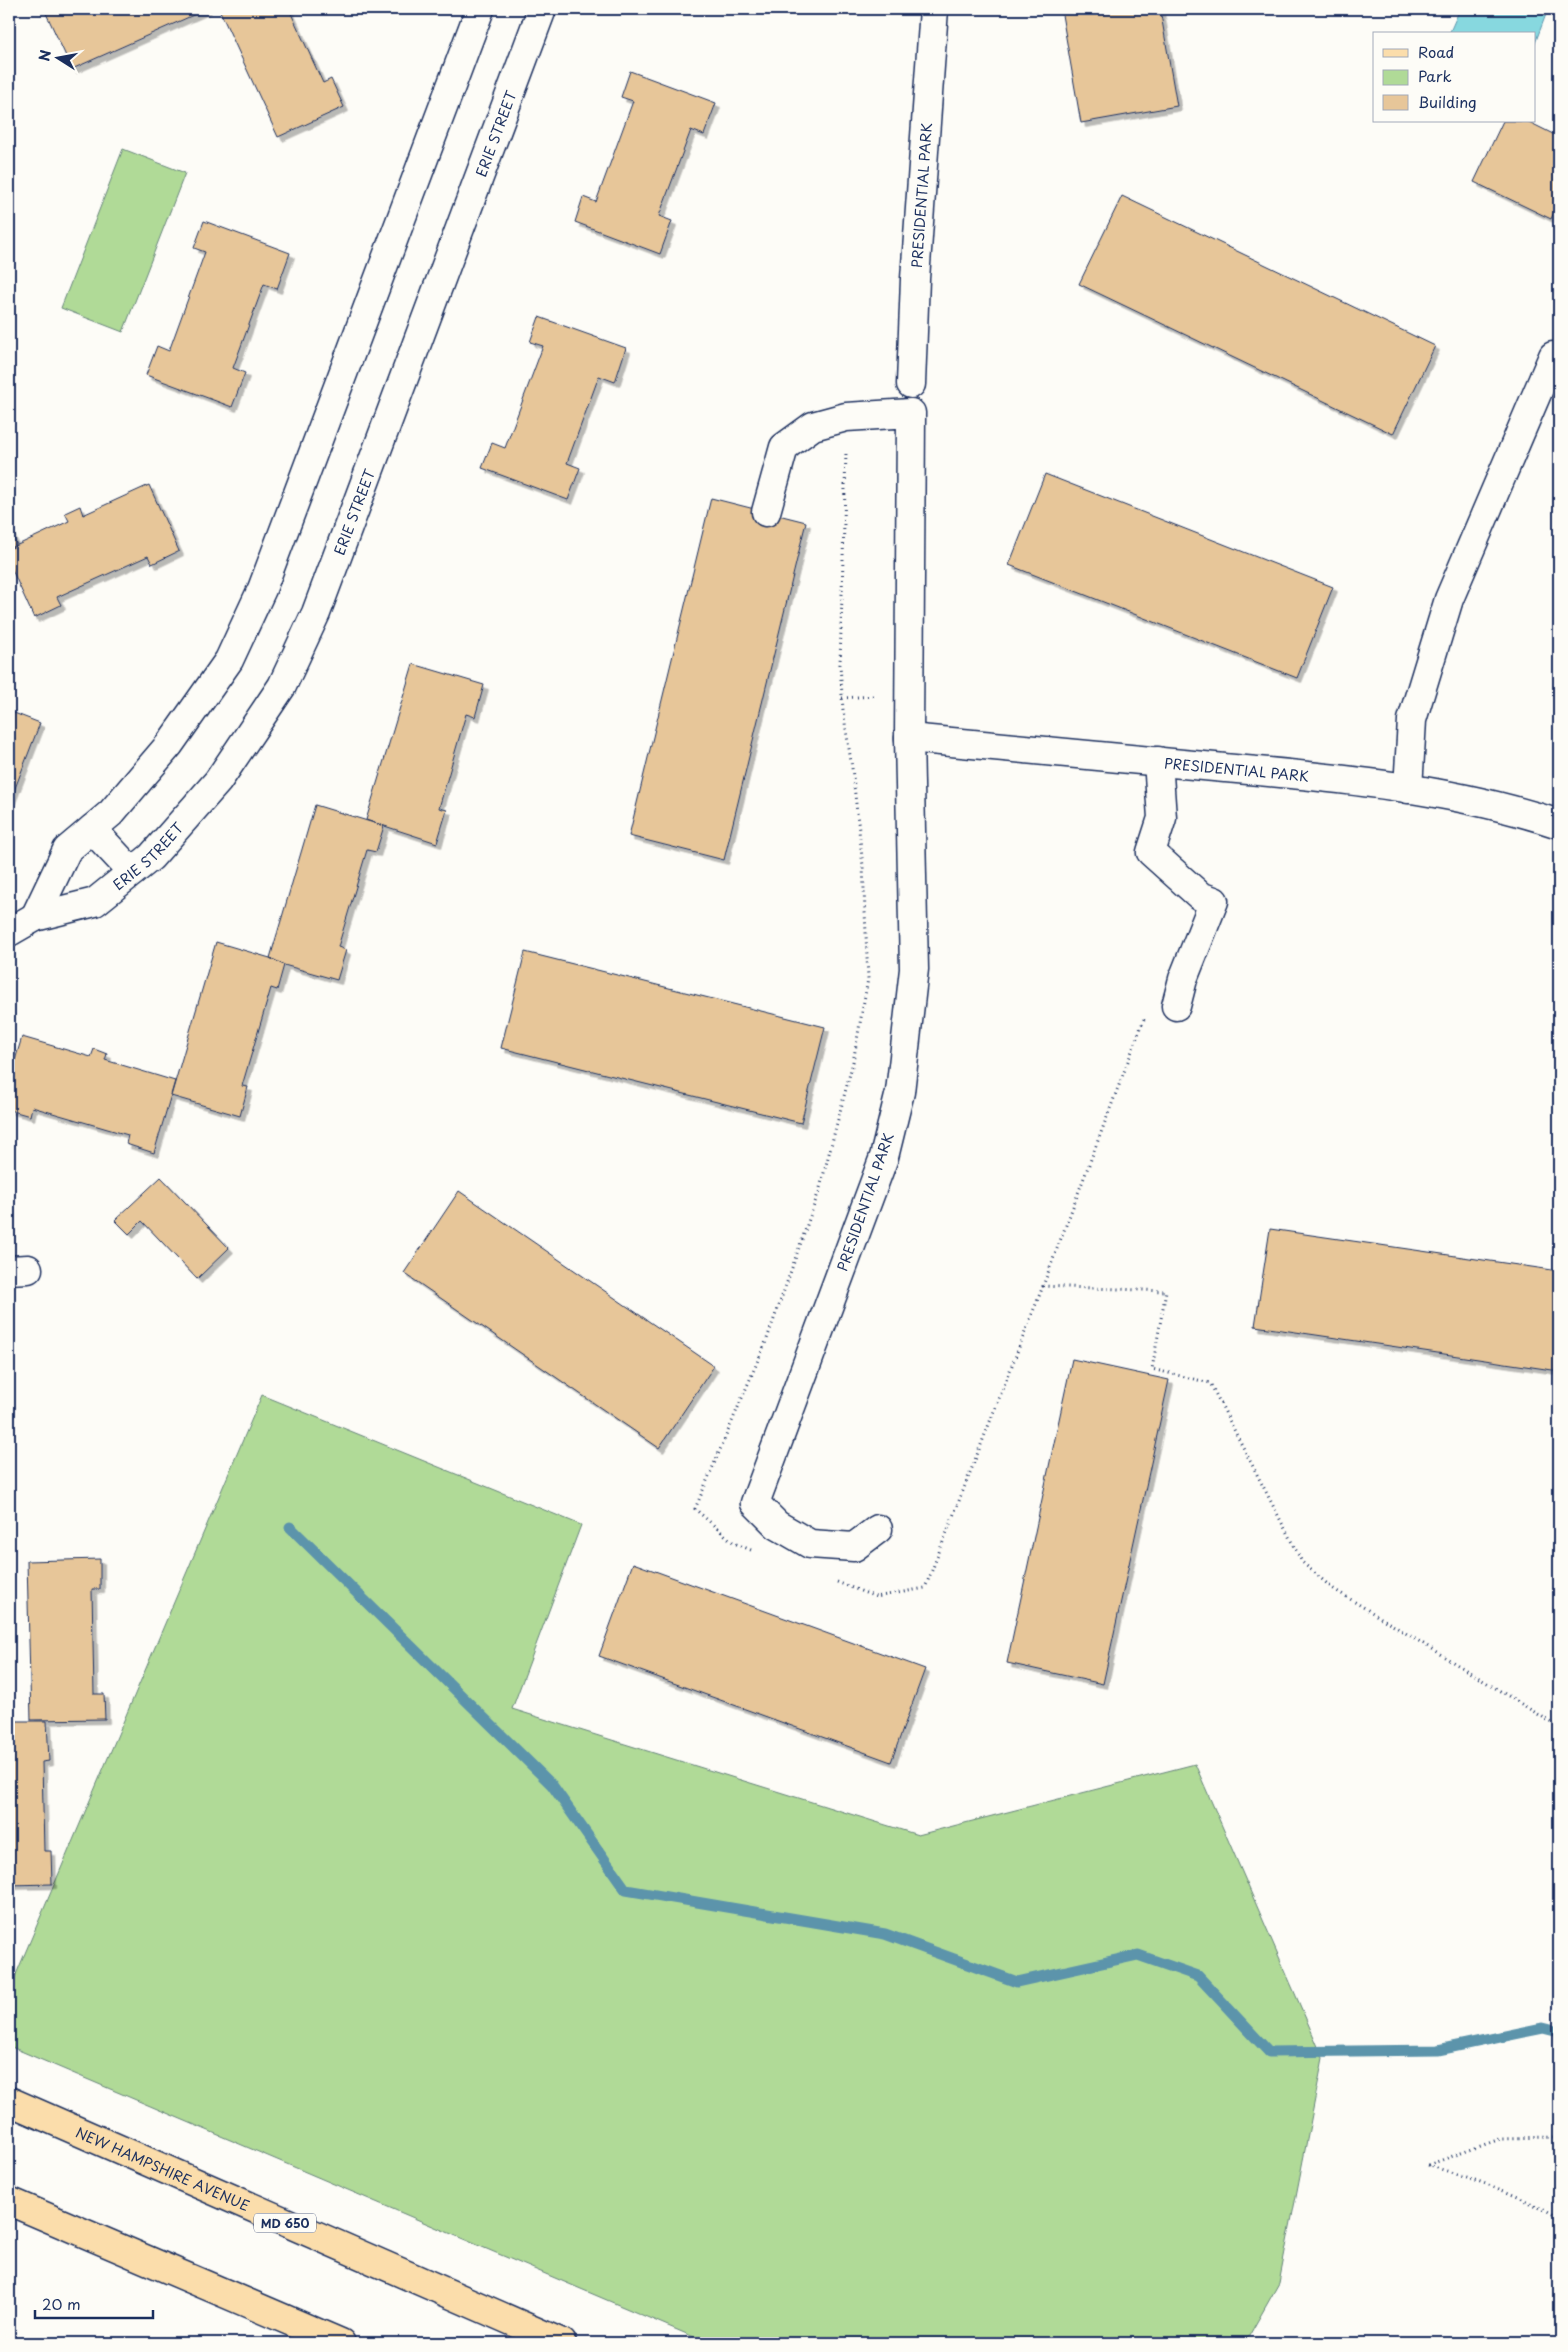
<svg xmlns="http://www.w3.org/2000/svg" width="1568" height="2352" font-family="'Playpen Sans',sans-serif">
<style>
.green{fill:#b0da97;stroke:#66847a}
.water{fill:#87d8df;stroke:#5c94ab}
.lines{fill:none;stroke-linecap:round;stroke-linejoin:round}
.stream{stroke:#5c94ab;stroke-width:11}
.building{fill:#e7c699;stroke:#1b2f5e;filter:url(#shadow)}
.minor-casing{stroke:#1b2f5e;stroke-width:31}
.major-casing{stroke:#1b2f5e;stroke-width:31}
.path{stroke:#1b2f5e;stroke-width:3;stroke-dasharray:1 4;stroke-linecap:butt}
.minor{stroke:#fdfcf7;stroke-width:28}
.major{stroke:#fbddab;stroke-width:28}
.labels{text-anchor:middle;dominant-baseline:central;stroke-width:5;stroke-linejoin:round;paint-order:stroke}
.shield{fill:#fdfcf7;stroke:#5f6c8c;stroke-width:1}
.shield-label{font-size:12px;font-weight:bold;fill:#1b2f5e}
.street-label{font-size:14px;fill:#1b2f5e;stroke:#fdfcf7}
</style>
<defs>
<filter id="shadow"><feDropShadow dx="4.5" dy="4.5" stdDeviation="0" flood-color="#0004"/></filter>
</defs>
<rect width="100%" height="100%" fill="#fdfcf7"/>
<filter id="ink" filterUnits="userSpaceOnUse"><feTurbulence type="fractalNoise" baseFrequency=".02" numOctaves="2"/><feDisplacementMap in="SourceGraphic" scale="10" xChannelSelector="R" yChannelSelector="G"/><feConvolveMatrix kernelMatrix="1 2 1 2 8 2 1 2 1" color-interpolation-filters="sRGB"/></filter>
<g filter="url(#ink)">
<path class="green" d="M123 149 185 173 123 332 61 308Z
M262 1395 581 1525 512 1709 918 1835 1195 1764 1323 2058 1279 2283 1245 2343H708L9 2046V1991Z"/>
<path class="water" d="M1460 9H1548L1534 46V34H1449Z"/>
<g class="lines">
<path class="stream" d="M290 1527 552 1785 626 1890 885 1934 1017 1982 1138 1955 1198 1976 1269 2052 1438 2050 1543 2028 1559 2032"/>
</g>
<path class="building" d="M44 9H207L72 69Z
M219 9H289L323 83 331 79 344 107 278 137Z
M1061 9H1160L1177 106 1081 123Z
M630 71 716 103 704 135 691 130 659 216 672 221 660 254 575 222 583 197 596 202 633 101 621 97Z
M1503 121H1527L1559 137V201L1551 219 1474 182Z
M1122 196 1435 346 1393 434 1079 284Z
M204 221 290 253 277 289 264 284 233 368 245 373 232 407 146 375 157 346 169 351 205 252 194 248Z
M539 317 626 348 615 382 599 376 567 463 580 468 568 500 482 468 492 443 505 448 543 346 530 342Z
M1045 474 1333 587 1297 678 1009 565Z
M149 485 179 551 152 564 148 556 57 597 61 605 34 618 9 563V549L69 521 65 513 80 506 83 515Z
M711 498 806 522 724 860 629 836Z
M9 528 17 545 9 549Z
M413 664 484 685 475 717 466 714 439 808 447 810 437 843 366 820Z
M9 711 40 723 9 804Z
M315 805 384 826 376 852 367 850 338 947 346 950 337 980 284 965 270 958Z
M216 942 270 958 284 965 277 990 271 988 242 1086 248 1087 240 1116 171 1096Z
M525 952 825 1027 801 1123 501 1048Z
M22 1037 91 1057 94 1049 107 1054 105 1060 175 1081 154 1153 126 1144 128 1135 32 1107 30 1116 9 1110V1080Z
M161 1177 229 1248 197 1279 142 1221 129 1234 115 1220Z
M459 1191 714 1366 659 1448 404 1273Z
M1270 1229 1559 1271V1371L1255 1326Z
M1072 1359 1169 1380 1103 1684 1007 1663Z
M100 1559V1589H92L94 1694H104L105 1719 31 1720 27 1561Z
M633 1563 925 1669 891 1762 599 1656Z
M1556 1566H1559V1654Z
M9 1721H47L49 1761 42 1762 44 1851H51L52 1884 9 1885Z"/>
<g class="lines">
<defs>
<g id="minor">
<path id="s1" d="M911 384 915 279 934 9"/>
<path d="M766 512 784 447 813 426 846 417 911 413 909 738 914 969 900 1092 884 1157 755 1503 777 1525 810 1544 854 1547 878 1529"/>
<path id="s2" d="M909 738C1015 748 1120 758 1225 768 1338 778 1452 788 1559 824"/>
<path d="M1158 761 1162 818 1151 852 1200 896 1214 901 1183 979 1176 1006"/>
<path d="M1408 789 1412 720 1449 599 1553 356"/>
<path d="M92 829 132 872"/>
<path d="M35 917 67 850 111 813 169 745 229 660 262 589 480 9"/>
<path id="s3" d="M9 932 35 917 95 902 151 857 218 781 282 686 316 613 542 9"/>
<path d="M9 1270 28 1269"/>
</g>
<g id="major">
<path id="s4" d="M9 2101 562 2343"/>
<path d="M9 2201 341 2343"/>
</g>
</defs>
<use href="#minor" class="minor-casing"/>
<use href="#major" class="major-casing"/>
<path class="path" d="M842 698 874 696
M1144 1019 1043 1286 1166 1291 1152 1369 1210 1383 1302 1562 1332 1588 1559 1727
M751 1550 734 1543 695 1509 767 1339 820 1188 853 1062 868 979 863 866 852 768 843 710 840 664 846 452
M837 1582 876 1597 925 1588 1043 1286
M1427 2165C1474 2179 1518 2193 1559 2219
M1428 2165 1500 2139 1559 2138"/>
<use href="#minor" class="minor"/>
<use href="#major" class="major"/>
</g>
</g>
<g class="labels">
<rect class="shield" x="254" y="2213.5" width="62" height="19" rx="4"/>
<g class="shield-label">
<text x="285" y="2223">MD 650</text>
</g>
<g class="street-label">
<text stroke="none"><textPath href="#s3" startOffset="972">ERIE STREET</textPath></text>
<text stroke="none"><textPath href="#s1" startOffset="189">PRESIDENTIAL PARK</textPath></text>
<text stroke="none"><textPath href="#s3" startOffset="568">ERIE STREET</textPath></text>
<text stroke="none"><textPath href="#s2" startOffset="329">PRESIDENTIAL PARK</textPath></text>
<text stroke="none"><textPath href="#s3" startOffset="162">ERIE STREET</textPath></text>
<text transform="translate(865 1202) rotate(-71)">PRESIDENTIAL PARK</text>
<text stroke="none"><textPath href="#s4" startOffset="168">NEW HAMPSHIRE AVENUE</textPath></text>
</g>
</g>
<rect width="1568" height="2352" fill="none" stroke="#fdfcf7" stroke-width="30"/>
<rect x="15" y="15" width="1538" height="2322" fill="none" stroke="#1b2f5e" stroke-width="2" filter="url(#ink)"/>
<rect x="1373" y="32" width="162" height="90" fill="#fdfcf7" stroke="#a3aaba"/>
<rect x="1383" y="49" width="25" height="8" fill="#fbddab" stroke="#a3aaba"/>
<text x="1418" y="58" font-size="15" fill="#1b2f5e">Road</text>
<rect x="1383" y="70" width="25" height="15" fill="#b0da97" stroke="#a3aaba"/>
<text x="1418" y="82" font-size="15" fill="#1b2f5e">Park</text>
<rect x="1383" y="95" width="25" height="15" fill="#e7c699" stroke="#a3aaba"/>
<text x="1418" y="108" font-size="15" fill="#1b2f5e">Building</text>
<g transform="translate(58 58) rotate(281)" stroke="#fdfcf7" stroke-width="4" paint-order="stroke">
<path d="M0-4L9 19L0 12L-9 19Z" fill="#1b2f5e"/>
<text y="-8" font-size="14" font-weight="bold" text-anchor="middle" fill="#1b2f5e">N</text>
</g>
<path d="M35 2310v8h118v-8" fill="none" stroke="#1b2f5e" stroke-width="2.5"/>
<text x="42" y="2310" font-size="15" fill="#1b2f5e" stroke="#fdfcf7" stroke-width="4" paint-order="stroke">20 m</text>
</svg>
